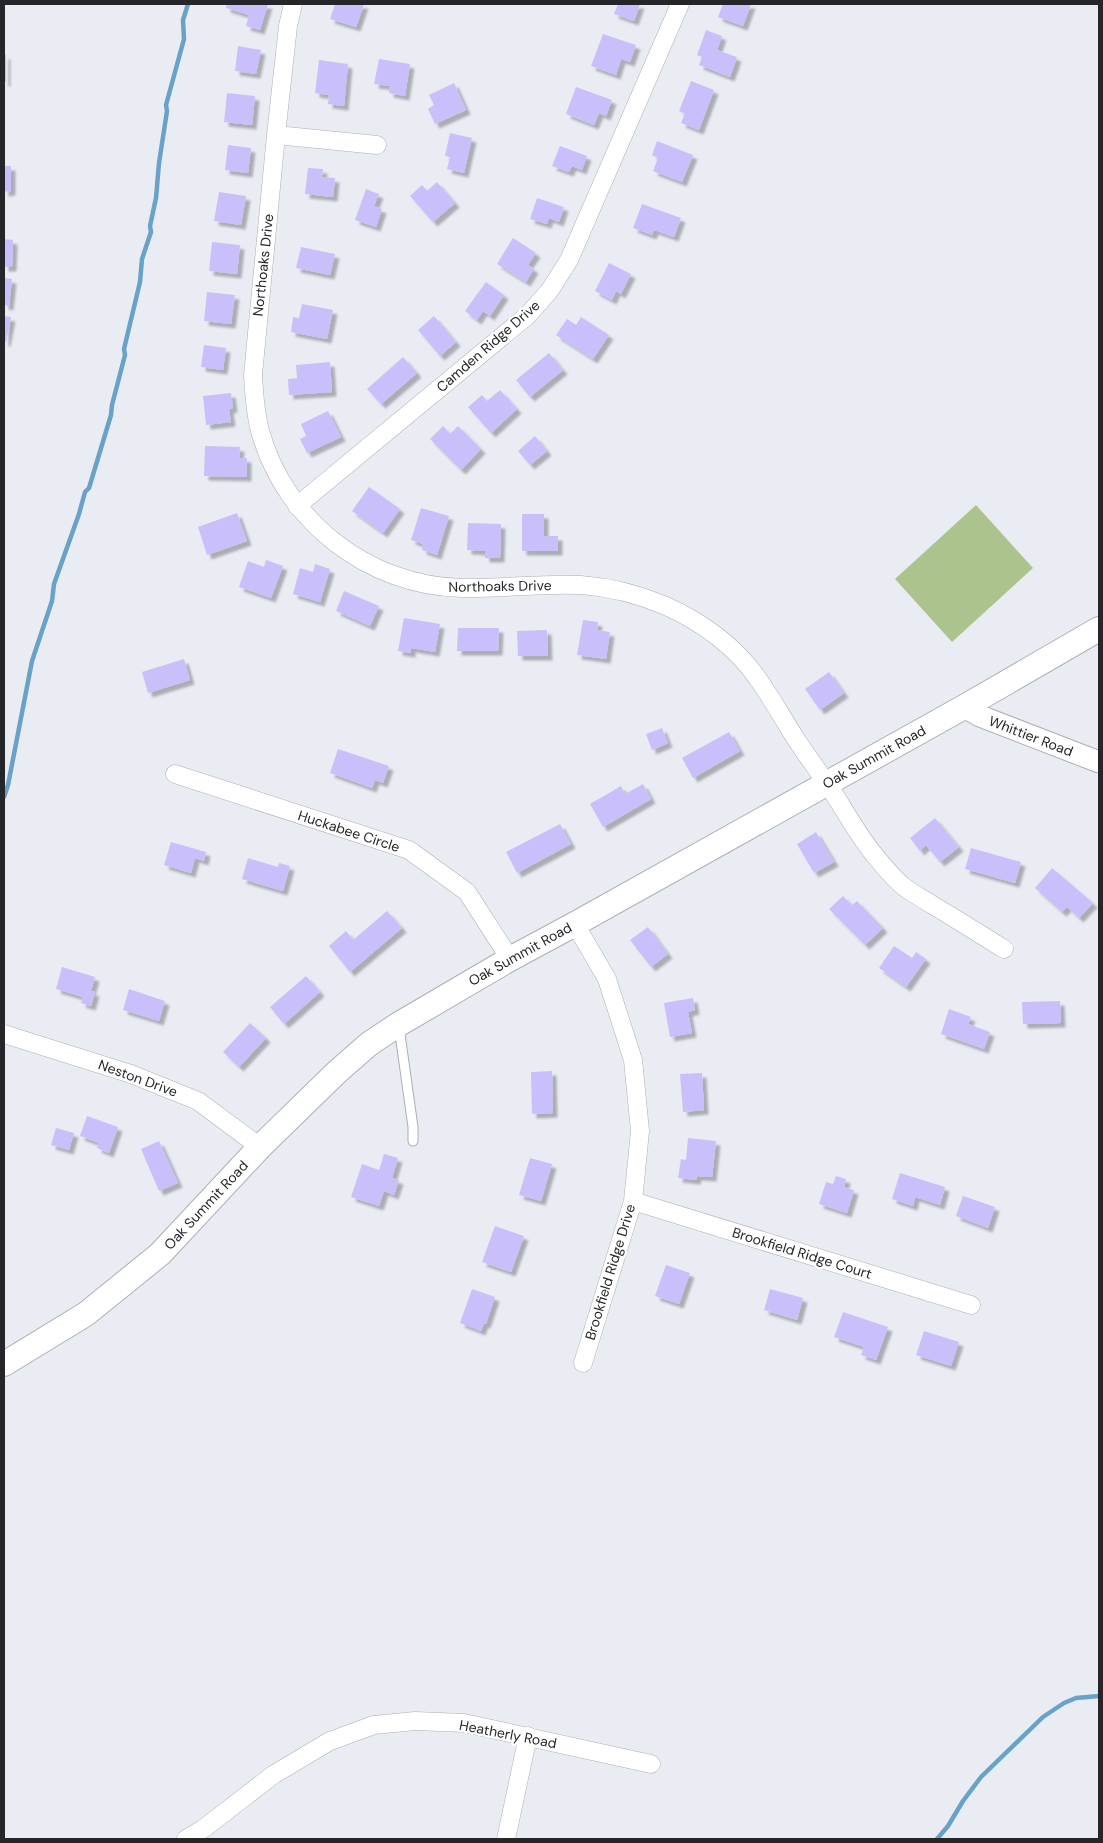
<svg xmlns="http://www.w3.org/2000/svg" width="1103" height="1843" font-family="'DM Sans',sans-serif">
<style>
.green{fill:#adc38e}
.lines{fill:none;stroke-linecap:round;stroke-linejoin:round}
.stream{stroke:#68a2c9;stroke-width:4.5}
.building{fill:#c9bffb;filter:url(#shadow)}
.service-casing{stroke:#adafb7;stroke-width:11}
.minor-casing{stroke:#adafb7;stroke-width:19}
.tertiary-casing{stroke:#adafb7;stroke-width:23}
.secondary-casing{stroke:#adafb7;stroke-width:26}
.service{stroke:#fff;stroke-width:9}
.minor{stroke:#fff;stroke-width:18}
.tertiary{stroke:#fff;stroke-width:21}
.secondary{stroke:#fff;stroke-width:24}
.labels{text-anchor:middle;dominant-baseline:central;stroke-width:4.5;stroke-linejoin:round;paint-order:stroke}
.street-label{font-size:14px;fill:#252629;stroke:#fff}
</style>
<defs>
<filter id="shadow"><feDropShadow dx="4.5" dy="4.5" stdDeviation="1" flood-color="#0004"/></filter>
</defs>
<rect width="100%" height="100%" fill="#eaecf4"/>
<path class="green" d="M976 505 1033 568 952 642 895 579Z"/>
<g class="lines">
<path class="stream" d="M4 797 8 785 32 661 52 601 54 584 79 514 85 492 89 488 111 415 112 405 125 355 124 349 140 282 142 259 151 232 150 226 156 198 159 163 167 111 166 105 184 39 183 20 188 4
M937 1839 948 1826 963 1801 981 1777 1043 1717 1064 1703 1076 1698 1099 1696"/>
</g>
<path class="building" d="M227 4H268L260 30 246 26 249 15 226 8Z
M335 4H364L356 27 330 19Z
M618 4H640L634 21 614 14Z
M723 4H751L743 26 718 17Z
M706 30 722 36 717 50 737 57 730 77 699 65 702 57 697 55Z
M603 34 636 45 630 62 621 59 616 75 591 66Z
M238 46 261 50 256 74 235 71Z
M4 55H6V82H4Z
M379 59 410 64 405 96 389 93 390 86 374 84Z
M319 60 348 64 344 106 328 104 329 95 315 93Z
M691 81 714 90 699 130 681 123 685 114 679 111Z
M454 83 466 110 435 124 428 109 434 105 429 95Z
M576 87 612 100 606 116 599 113 594 125 566 114Z
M227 93 255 96 252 125 224 122Z
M450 133 472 138 464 173 447 169 450 157 445 156Z
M657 141 693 155 682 182 653 171 658 158 652 155Z
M228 145 251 148 248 173 225 170Z
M560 146 587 156 582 170 572 166 569 172 552 166Z
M4 166H11V191L4 192Z
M308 168 323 169 322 177 335 178 333 197 305 194Z
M437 182 455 203 433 222 410 196 422 185 427 191Z
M366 189 379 194 374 206 382 209 376 227 355 220Z
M219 192 246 196 241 225 214 221Z
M537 198 564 207 559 222 549 218 547 224 530 219Z
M642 204 681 218 674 237 654 230 652 235 633 228Z
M513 238 536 253 528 265 534 269 526 282 497 264Z
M4 239 13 240 12 267H4Z
M212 242 240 245 237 274 209 271Z
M301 247 335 254 330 275 296 268Z
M609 263 631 274 621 294 616 291 612 300 595 291Z
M4 278 12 279 9 306 4 305Z
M486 282 504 295 490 316 483 311 477 320 465 311Z
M207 292 235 295 231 324 204 321Z
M302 304 333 310 327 339 291 332 293 317 299 318Z
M4 316 11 317 6 342H4Z
M434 316 456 342 440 356 418 330Z
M581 317 609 335 593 359 556 335 567 319 576 325Z
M204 345 226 348 223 370 201 367Z
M549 353 563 370 530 397 516 380Z
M403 357 417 373 381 404 367 389Z
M330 362 332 392 289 395 288 379 297 378 296 365Z
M500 390 517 409 491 433 468 407 482 395 487 401Z
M231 393 233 408 229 409 231 422 206 425 203 396Z
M328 411 341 437 307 453 300 439 306 436 301 424Z
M443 426 450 434 458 426 481 449 461 470 430 439Z
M535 436 547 451 530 465 518 451Z
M205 446 240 447 239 458H247V477L204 476Z
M369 487 400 509 383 533 352 511Z
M421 508 449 516 437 555 422 550 423 544 411 540Z
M237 513 247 541 207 555 198 527Z
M522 514H544V536H558V551H522Z
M468 523 501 524 500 558H485V551L467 550Z
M266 560 283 566 271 598 239 587 248 561 264 567Z
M315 564 330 569 320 602 293 594 300 568 313 572Z
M344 591 379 606 370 626 336 611Z
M404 618 440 624 435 652 411 648V653L398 651Z
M583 620 598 622 597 630 610 632 606 659 577 655Z
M458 628H499L498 651H457Z
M547 630 548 656H518L517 631Z
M184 659 190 680 148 693 142 672Z
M829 672 844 693 820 710 805 689Z
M662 728 668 743 652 750 646 734Z
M729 732 740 751 693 778 682 758Z
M338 749 389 766 383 783 375 780 372 788 330 773Z
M643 784 651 799 603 827 590 804 621 786 625 794Z
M935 818 959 847 940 862 926 845 920 851 910 838Z
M560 824 571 844 517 873 506 852Z
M816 832 834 862 814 873 797 844Z
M171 842 206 852 204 861 195 858 191 873 164 865Z
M971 848 1021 862 1015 883 965 869Z
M248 858 278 867 279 863 290 866 283 891 242 879Z
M1052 868 1093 903 1079 918 1067 907 1062 912 1035 888Z
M843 896 852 905 857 901 883 928 865 945 829 909Z
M387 911 402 928 350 972 329 946 346 931 353 940Z
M648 927 668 954 651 967 630 940Z
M894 946 912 958 916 952 926 959 906 987 879 968Z
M62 967 95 977 91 991 95 992 91 1006 81 1003 83 997 56 989Z
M306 976 320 992 284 1024 270 1007Z
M129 989 165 1001 159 1021 123 1010Z
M693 998 695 1010 688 1012 692 1033 670 1037 664 1003Z
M1060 1001 1061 1023 1023 1024 1022 1002Z
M949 1009 971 1017 968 1024 990 1032 984 1049 941 1034Z
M250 1023 266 1038 239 1067 223 1052Z
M552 1071 553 1113 532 1114 531 1072Z
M702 1073 704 1110 683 1112 680 1074Z
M87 1116 118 1127 109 1153 97 1148 99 1143 80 1136Z
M56 1128 74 1133 69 1150 51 1145Z
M688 1138 716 1141 712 1177 697 1176 696 1180 678 1178 681 1159 686 1160Z
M159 1141 178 1183 159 1191 141 1149Z
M384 1154 398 1158 392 1178 399 1180 394 1195 384 1191 379 1206 351 1197 362 1164 379 1170Z
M530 1158 552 1164 541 1201 519 1195Z
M900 1173 945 1187 940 1205 915 1197 913 1206 892 1199Z
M836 1176 846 1179 844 1187 854 1190 847 1213 819 1204 826 1182 833 1184Z
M963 1196 995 1207 988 1228 956 1216Z
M495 1226 524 1236 511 1272 482 1262Z
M666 1265 690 1273 679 1304 655 1296Z
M472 1289 495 1297 486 1324 484 1323 481 1331 460 1323Z
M770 1289 803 1298 797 1320 764 1310Z
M843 1312 888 1327 876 1360 861 1355 864 1347 834 1337Z
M924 1331 959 1342 951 1366 916 1355Z"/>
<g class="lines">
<defs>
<path id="service" d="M399 1027 413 1127V1141"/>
<path id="minor" d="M293 4 288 26 276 135 253 375C254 394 255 412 260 431 285 521 368 586 462 588 502 589 541 583 581 585 609 587 640 595 666 606 702 622 736 647 758 679 771 697 782 717 794 736 806 755 820 773 832 791 845 811 857 833 872 852 881 863 892 877 903 886 913 894 924 899 934 906 958 920 981 935 1004 949
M276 135 377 145
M297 506 528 315 550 290 569 260 680 4
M175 774 409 850 467 892 510 959
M575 924 607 979 633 1060 640 1131 633 1201 583 1363
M4 1034 131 1074 198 1101 260 1147
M633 1201 971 1305
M186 1839 203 1829 273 1775 330 1741 374 1725 415 1721 464 1723 651 1764
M506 1839 528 1736"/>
<path id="tertiary" d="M964 707 980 716 1099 762"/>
<path id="secondary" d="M4 1364 86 1314 160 1254 260 1147 337 1072 369 1044 399 1024 510 959 575 924 964 707 1099 629"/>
</defs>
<use href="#service" class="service-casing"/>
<use href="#minor" class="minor-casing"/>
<use href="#tertiary" class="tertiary-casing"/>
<use href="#secondary" class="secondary-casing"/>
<use href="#service" class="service"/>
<use href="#minor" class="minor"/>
<use href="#tertiary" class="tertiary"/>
<use href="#secondary" class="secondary"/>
</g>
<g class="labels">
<g class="street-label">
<text transform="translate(263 265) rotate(-84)">Northoaks Drive</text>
<text transform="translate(488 346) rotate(-41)">Camden Ridge Drive</text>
<text transform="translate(500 586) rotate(-1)">Northoaks Drive</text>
<text transform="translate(1031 736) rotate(21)">Whittier Road</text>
<text transform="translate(874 757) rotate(-29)">Oak Summit Road</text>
<text transform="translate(349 831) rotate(18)">Huckabee Circle</text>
<text transform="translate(520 954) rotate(-29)">Oak Summit Road</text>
<text transform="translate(138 1078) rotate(20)">Neston Drive</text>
<text transform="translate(206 1205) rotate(-47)">Oak Summit Road</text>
<text transform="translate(802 1253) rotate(17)">Brookfield Ridge Court</text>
<text transform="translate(610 1272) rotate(-73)">Brookfield Ridge Drive</text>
<text transform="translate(508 1734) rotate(11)">Heatherly Road</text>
</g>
</g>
<rect width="1103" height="1843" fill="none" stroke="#252629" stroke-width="10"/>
</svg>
